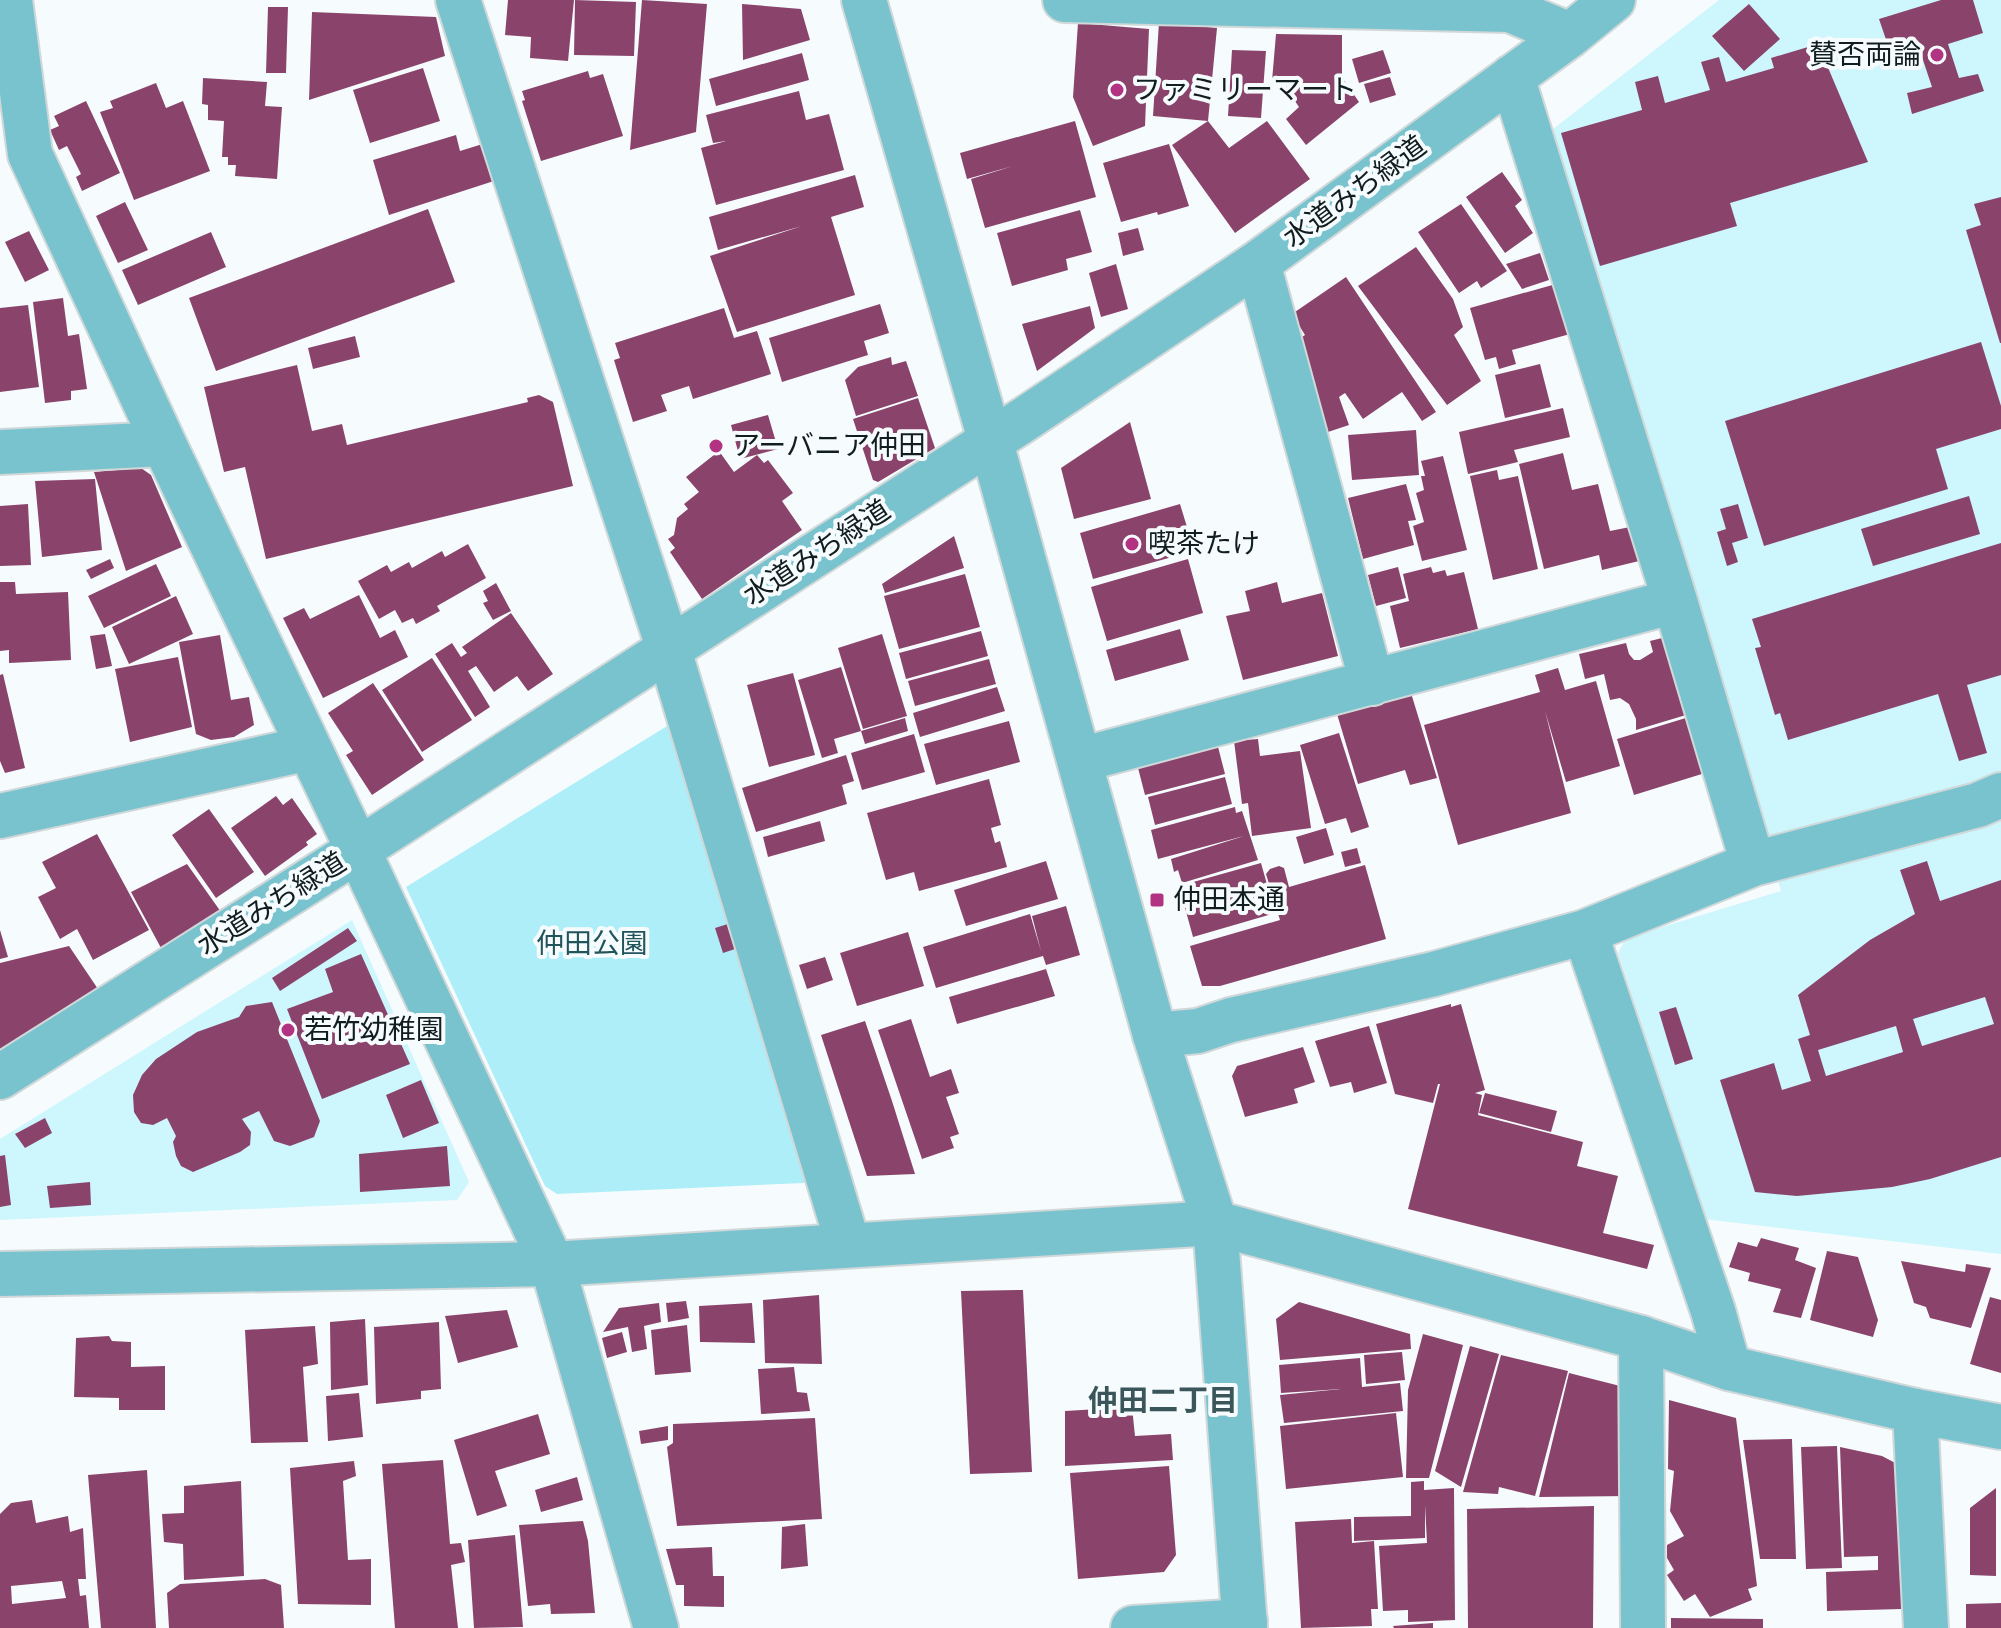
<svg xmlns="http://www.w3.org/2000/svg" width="2001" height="1628" font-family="'Source Sans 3','Noto Sans JP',sans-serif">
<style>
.built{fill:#cdf6fd}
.green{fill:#aeeef8}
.building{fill:#8a446c;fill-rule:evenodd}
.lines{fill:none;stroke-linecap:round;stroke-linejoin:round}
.minor-casing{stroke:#d1d8d9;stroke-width:48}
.tertiary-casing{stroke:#d1d8d9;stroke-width:48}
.minor{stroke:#79c3cf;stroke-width:44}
.tertiary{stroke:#79c3cf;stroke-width:44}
.poi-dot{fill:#b13382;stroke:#f6fcfd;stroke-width:3}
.labels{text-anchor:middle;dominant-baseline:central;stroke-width:8;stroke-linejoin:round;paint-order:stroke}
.poi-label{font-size:28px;fill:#111d1f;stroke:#f6fcfd;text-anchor:start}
.street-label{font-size:28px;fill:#111d1f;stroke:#f6fcfd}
.park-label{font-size:28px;fill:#21545b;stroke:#f6fcfd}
.neighbourhood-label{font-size:30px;font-weight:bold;fill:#3a565a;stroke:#f6fcfd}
</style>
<rect width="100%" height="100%" fill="#f6fcfd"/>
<path class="built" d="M1719 0H2001V1254L1704 1219 1618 953 1626 938 1781 891 1548 133Z
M352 920 469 1182 457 1200 0 1220V1139Z"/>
<path class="green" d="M672 723 817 1170 804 1183 557 1194 545 1186 406 887Z"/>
<path class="building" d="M508 0H574L568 61 530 58 531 37 505 35Z
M575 0 636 2 634 56 574 55Z
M642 0 707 4 696 132 630 150Z
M1941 0H1973L1983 33 1948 44 1959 78 1978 74 1984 91 1912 114 1907 93 1932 87 1920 51 1893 60 1879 19Z
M742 4 801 9 810 40 743 60Z
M1749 4 1780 39 1744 71 1712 36Z
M268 7H288L286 73H266Z
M312 12 436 17 445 56 309 100Z
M1159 22 1217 28 1208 121 1153 116Z
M1078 23 1149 29 1145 126 1093 146 1073 97Z
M1276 34 1342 35V77L1359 102 1306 145 1286 119 1299 107 1282 82 1272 81Z
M1818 44 1868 162 1730 203 1737 226 1600 266 1561 133 1642 110 1635 82 1658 76 1665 103 1710 90 1701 62 1719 57 1726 82 1774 68 1771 58Z
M1232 50 1266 51 1261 118 1228 116Z
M1383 50 1391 73 1359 83 1352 59Z
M802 53 809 80 716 106 709 79Z
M423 68 440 121 370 143 353 90Z
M588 71 590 78 603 74 623 136 541 161 522 101 525 100 522 91Z
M1390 77 1396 95 1370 103 1364 84Z
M203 78 267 82 265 106 282 107 277 179 235 176 236 165H228V157H222L224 121 208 120V105L202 104Z
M156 83 166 108 183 101 210 171 134 200 100 112 113 108 110 101Z
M799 91 806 120 829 114 844 170 716 205 701 148 726 141 713 143 706 115Z
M86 101 120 173 82 191 76 177 81 174 67 146 59 150 50 130 59 126 54 116Z
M1075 121 1096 197 985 228 971 179 1013 166 967 179 960 153Z
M1208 121 1229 148 1267 121 1310 179 1235 233 1172 145Z
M456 135 460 151 489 142 500 179 389 215 373 160Z
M1169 144 1189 206 1158 215 1157 212 1121 222 1103 163Z
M1502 172 1522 200 1515 206 1533 233 1505 253 1466 197Z
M855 175 864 207 831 217 855 295 737 332 710 256 802 226 718 250 709 217Z
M2001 197V343H2000L1966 230 1981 225 1974 204Z
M125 202 148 250 118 263 96 216Z
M1461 204 1507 271 1481 288 1477 281 1459 293 1418 232Z
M428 209 455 282 216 371 189 298Z
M1080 210 1092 252 1066 259 1068 270 1012 286 997 233Z
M1138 228 1144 250 1123 256 1118 233Z
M29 231 49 270 25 282 5 242Z
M211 232 226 267 138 305 122 270Z
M1416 247 1453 299 1463 327 1454 335 1481 381 1447 405 1358 286Z
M1540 253 1549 280 1522 289 1506 264Z
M1116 264 1128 309 1101 317 1089 273Z
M1346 277 1436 412 1422 421 1402 392 1363 419 1345 393 1339 397 1349 425 1325 433 1295 342 1305 335 1292 314Z
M1556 284 1570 334 1512 350 1516 364 1499 369 1496 357 1485 360 1470 308Z
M63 298 68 336 79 334 87 389 71 391V400L45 403 33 302Z
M880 304 889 333 864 341 868 355 782 382 769 338Z
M28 305 39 387 0 392V308Z
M1090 306 1095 328 1037 371 1022 324Z
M724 308 734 338 757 331 771 374 693 399 689 386 661 395 667 411 633 422 614 360 620 358 615 343Z
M355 336 360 357 313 369 308 348Z
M1981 342 2001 406V429L1936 449 1948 489 1764 546 1725 421Z
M891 357 892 365 906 361 918 396 856 416 845 380 858 367Z
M1540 364 1551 407 1505 418 1495 375Z
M297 365 312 431 342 424 347 445 528 402 527 398 539 395 553 402 573 486 266 559 245 467 224 472 204 387Z
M918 398 935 448 878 482 873 480 853 419Z
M1563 408 1570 437 1514 450 1518 462 1468 474 1459 432Z
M768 415 778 449 740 459 731 425Z
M1130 422 1151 499 1074 519 1061 468Z
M1416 430 1419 475 1352 480 1348 435Z
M719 451 734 472 757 455 764 463 768 460 793 493 782 501 802 530 702 599 670 552 675 548 668 539 674 535 677 518 688 509 684 504 699 492 686 477Z
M1563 453 1572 490 1598 484 1610 531 1630 527 1639 561 1602 570 1599 555 1544 569 1519 464Z
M1443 456 1467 550 1422 561 1413 526 1424 522 1416 493 1424 490 1421 476H1425L1421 461Z
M141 468 151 475 182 547 126 571 94 472Z
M1497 470 1499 480 1518 476 1538 569 1493 580 1470 476Z
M95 479 102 550 42 557 35 481Z
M1406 484 1416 520 1408 521 1414 545 1363 559 1348 498Z
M1969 496 1980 534 1873 566 1861 529Z
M28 504 31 565 0 566V506Z
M1180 504 1187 527 1176 532 1183 554 1093 579 1080 533Z
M1738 504 1748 538 1732 543 1738 562 1727 566 1717 532 1726 529 1720 509Z
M954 536 964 568 885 593 882 584Z
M2001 543V675L1967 685 1987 753 1959 761 1938 694 1788 740 1780 713 1775 715 1755 648 1761 647 1752 619Z
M468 544 486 578 437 606 440 611 416 624 413 618 402 623 395 610 379 619 358 581 387 565 391 572 409 562 412 568 442 551 445 557Z
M110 559 114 568 91 579 86 570Z
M1188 559 1203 613 1107 641 1091 587Z
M156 564 171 596 104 628 88 596Z
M1398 567 1406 598 1376 606 1368 575Z
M1431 567 1433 573 1445 570 1447 576 1464 572 1478 629 1400 648 1390 606 1409 601 1403 574Z
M965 574 980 627 899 649 884 596Z
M0 582H15L16 594 68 592 71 660 9 663V650L0 651Z
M1277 582 1282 603 1322 593 1338 656 1243 680 1226 616 1250 611 1245 591Z
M496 583 511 611 493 620 483 603 488 601 483 591Z
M359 595 380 638 395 630 408 657 323 698 283 618 304 608 310 619Z
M176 596 193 634 129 664 112 627Z
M511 613 553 674 528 691 517 676 494 692 476 666 468 671 490 707 475 717 435 654 452 643 461 657 467 653 462 647Z
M1180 629 1189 660 1115 681 1106 650Z
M981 631 988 656 906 679 899 653Z
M105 634 112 666 96 669 90 636Z
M882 634 907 716 863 729 838 648Z
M220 635 231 700 249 697 254 725 234 737 211 740 196 734 179 642Z
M1662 638 1686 715 1636 730V719L1629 704 1620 698 1610 700 1604 674 1585 679 1579 654 1626 643 1629 654 1634 660H1640L1653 652 1650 641Z
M178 657 192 727 130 742 115 669Z
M432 658 472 720 422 752 382 690Z
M989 659 996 684 915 706 908 681Z
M841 667 861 731 834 739 838 753 822 758 798 680Z
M1558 668 1565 690 1596 681 1620 766 1566 782 1545 711 1571 813 1458 845 1424 725 1540 692 1535 675Z
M793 673 815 755 769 767 747 685Z
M3 674 25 768 5 773 0 761V675Z
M373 683 424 760 372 795 346 755 353 751 328 713Z
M997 687 1005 711 920 737 913 713Z
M1411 693 1437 778 1410 785 1405 770 1358 784 1337 714Z
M1689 717 1705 773 1634 795 1617 739Z
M905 718 908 731 865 744 861 731Z
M1009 721 1020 762 936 785 924 744Z
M1339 733 1369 827 1351 833 1346 818 1325 824 1300 745Z
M914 734 925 772 862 790 851 753Z
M1258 739 1260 756 1300 751 1311 828 1252 836 1248 803 1242 804 1234 741Z
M1217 743 1225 774 1145 795 1137 764Z
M846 755 854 781 842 785 847 804 756 832 742 788Z
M1225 777 1232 804 1155 825 1148 797Z
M989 779 1001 825 991 828 995 843 1000 841 1007 867 919 891 914 872 886 880 867 813Z
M276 796 283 805 292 798 317 834 306 842 308 845 265 876 231 828Z
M1235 807 1236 813 1242 811 1258 860 1182 883 1178 870 1174 872 1171 859 1244 836 1158 859 1151 830Z
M209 809 254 872 216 898 172 835Z
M820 821 825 841 768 857 763 837Z
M1326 828 1334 855 1304 864 1296 837Z
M97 834 149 930 93 960 77 929 60 939 38 897 56 888 42 862Z
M1357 848 1361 863 1345 867 1341 852Z
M1046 861 1058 899 966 926 954 890Z
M1927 861 1940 901 2001 880V1157L1930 1179 1892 1187 1797 1196 1755 1192 1720 1080 1774 1063 1782 1090 1811 1081 1798 1039 1810 1035 1798 995 1870 940 1915 914 1900 870ZM1985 997 1994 1024 1922 1046 1913 1019ZM1896 1026 1903 1052 1826 1076 1818 1050Z
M1261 863 1275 913 1193 937 1179 886Z
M187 864 221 912 161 948 131 892Z
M1365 865 1386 939 1220 986H1202L1190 946 1280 920 1266 874 1270 869 1279 866 1284 868 1289 887Z
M1066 906 1080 955 1046 965 1043 956 936 988 923 947 1030 914 1041 951 1032 916Z
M731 923 738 948 723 953 715 928Z
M348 928 357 941 280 991 272 978Z
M0 930 8 957 0 959Z
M908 932 924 986 857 1006 840 953Z
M69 946 98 989 0 1053V963Z
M361 954 410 1064 322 1099 287 1009 333 992 325 969Z
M825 957 833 980 807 989 799 965Z
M1046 969 1055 996 957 1024 949 997Z
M272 1002 320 1121 314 1137 290 1146 274 1141 259 1111 242 1119 251 1132 250 1145 240 1152 193 1172 181 1166 176 1156 173 1142 176 1136 167 1118 153 1125 141 1123 134 1112 133 1095 142 1075 156 1059 197 1032 239 1017 246 1006Z
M1451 1004V1007L1461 1004 1485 1090 1475 1093 1482 1095 1478 1115 1583 1142 1577 1166 1618 1176 1603 1233 1654 1245 1647 1269 1408 1209 1440 1084H1438L1433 1103 1395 1094 1376 1024Z
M1676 1007 1693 1059 1675 1065 1659 1012Z
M911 1019 930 1077 951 1069 959 1093 946 1097 959 1134 950 1137 954 1148 922 1159 878 1030Z
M865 1021 892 1101 915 1174 867 1176 847 1115 821 1035Z
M1369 1026 1387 1083 1354 1093 1351 1082 1330 1087 1315 1041Z
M1303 1047 1315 1082 1294 1089 1298 1103 1245 1117 1232 1076 1237 1066Z
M421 1080 439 1123 403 1138 386 1095Z
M1485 1093 1557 1111 1551 1132 1479 1113Z
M45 1118 52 1133 25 1148 15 1134Z
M447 1146 450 1186 360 1192 359 1154Z
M5 1155 11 1205 0 1207V1156Z
M90 1182 91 1205 50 1208 47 1186Z
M1761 1238 1799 1248 1795 1260 1816 1268 1801 1318 1773 1312 1781 1289 1748 1281 1750 1273 1729 1267 1738 1242 1757 1247Z
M1827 1251 1858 1257 1878 1320 1873 1337 1810 1320Z
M1901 1261 1965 1272 1966 1264 1991 1268 1971 1328 1930 1318 1926 1307 1914 1303Z
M1023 1290 1032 1472 970 1474 961 1291Z
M819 1295 822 1364 765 1363 763 1300Z
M1990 1297 2001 1300V1373L1970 1364Z
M686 1301 689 1318 668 1322 666 1303Z
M1299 1302 1410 1334 1411 1349 1280 1360 1276 1319Z
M659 1303 661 1322 644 1326 647 1349 632 1352 628 1327 603 1332 619 1308Z
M752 1303 755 1343 700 1342 699 1306Z
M507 1310 518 1347 458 1363 445 1316Z
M365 1319 368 1385 331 1390 330 1322Z
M439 1322 441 1389 421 1391V1399L376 1404 374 1327Z
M687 1325 691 1372 655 1375 651 1330Z
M315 1326 318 1364 303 1367 308 1442 251 1443 245 1330Z
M622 1332 627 1352 607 1358 602 1338Z
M1423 1334 1463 1345 1429 1478H1406L1408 1390Z
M109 1336 112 1341 131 1342V1367L165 1366V1410H119V1398L74 1397 76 1338Z
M1470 1346 1499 1354 1461 1487 1435 1471Z
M1402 1352 1405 1380 1366 1384 1364 1355Z
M1501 1355 1568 1371 1535 1496 1499 1487 1498 1494 1463 1492Z
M1360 1358 1362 1387 1400 1383 1403 1411 1284 1423 1280 1395 1341 1389 1281 1393 1279 1365Z
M794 1367 797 1392 807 1393 810 1411 761 1414 758 1369Z
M1569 1373 1628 1388 1629 1496 1539 1497Z
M359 1393 363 1437 328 1441 326 1396Z
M1669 1400 1736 1418 1757 1586 1748 1589 1752 1600 1710 1617 1695 1594 1684 1601 1667 1575 1674 1570 1667 1558V1545L1684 1536 1670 1511 1674 1471 1668 1469Z
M1132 1407 1135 1436 1171 1434 1173 1460 1065 1466V1411Z
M1396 1413 1403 1477 1286 1489 1280 1426Z
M538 1414 550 1454 495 1471 507 1506 477 1516 454 1440Z
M815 1418 822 1519 677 1526 667 1447 673 1443V1424Z
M668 1426V1440L641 1444 639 1431Z
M1792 1439 1796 1559H1760L1743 1440Z
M1837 1446 1842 1568 1806 1569 1801 1447Z
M1840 1447 1882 1456 1901 1466 1906 1569H1901L1902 1609 1827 1611 1826 1572 1878 1570V1556L1844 1557Z
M443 1460 450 1544 461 1543 465 1562 451 1565 458 1628H395L382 1464Z
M354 1461 356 1476 343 1481 348 1560 371 1559V1605L298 1604 290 1468Z
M1169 1466 1176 1555 1164 1572 1078 1579 1070 1473Z
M147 1470 156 1628H101L88 1475Z
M577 1477 583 1500 541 1512 535 1490Z
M241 1481 244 1576 184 1580 183 1544 164 1542 162 1514 184 1513V1486Z
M1424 1481V1490L1454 1488 1455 1620 1408 1622V1610L1383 1611 1379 1546 1427 1543 1425 1505V1538L1354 1541V1517L1411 1516V1482Z
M1996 1488V1576L1970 1575V1508Z
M32 1500 36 1523 68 1516 70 1532 83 1528 86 1579H78L80 1596 86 1595 89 1628H0V1514L11 1503ZM62 1581 66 1598 12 1604 11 1586Z
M1594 1506 1593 1628H1468L1467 1509Z
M1351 1519 1352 1543 1374 1541 1378 1609H1371L1372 1626 1301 1628 1295 1522Z
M583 1521 588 1541 595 1613 551 1614 550 1604 528 1606 519 1525Z
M805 1524 808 1566 781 1569 782 1527Z
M515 1535 523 1627 474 1628 468 1540Z
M712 1547 713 1576H724V1607L684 1606V1585H676L666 1549Z
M265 1579 281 1585 284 1628H169L167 1593 180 1584Z
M2001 1603V1628H1966V1604Z
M1671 1618 1763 1619V1628H1671Z
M1433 1623V1628H1394L1393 1626Z"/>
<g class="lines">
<defs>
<path id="minor" d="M10 0 30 154 164 444 358 850 552 1264 656 1628
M458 0 669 650 848 1244
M1065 0 1510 10 1570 35
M1512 77 1675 601 1753 864
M1258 263 1372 683
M0 452 164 444
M1080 760 1675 601
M0 816 309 748
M1585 932 1713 1311 1729 1368
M1155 1035 1198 1031 1231 1020 1434 974 1585 932 1753 864 1978 805 2001 795
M0 1077 358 850 1025 419 1258 263 1570 35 1613 0
M1641 1338 1643 1628
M1915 1411 1926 1628
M1133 1628 1245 1621"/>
<path id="tertiary" d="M864 0 1001 478 1155 1035 1215 1223 1245 1628
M0 1274 552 1264 1215 1223 1641 1338 1729 1368 1915 1411 2001 1427"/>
</defs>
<use href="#minor" class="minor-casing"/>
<use href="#tertiary" class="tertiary-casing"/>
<use href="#minor" class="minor"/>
<use href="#tertiary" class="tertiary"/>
</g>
<g class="poi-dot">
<circle cx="1937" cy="55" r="8"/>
<circle cx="1117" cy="90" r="8"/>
<circle cx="716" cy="446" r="8"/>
<circle cx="1132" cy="544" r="8"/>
<rect x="1149" y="892" width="16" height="16" rx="4"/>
<circle cx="288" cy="1030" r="8"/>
</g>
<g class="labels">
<g class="poi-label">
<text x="1921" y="55" text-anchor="end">賛否両論</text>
<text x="1133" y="90">ファミリーマート</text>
<text x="732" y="446">アーバニア仲田</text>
<text x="1148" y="544">喫茶たけ</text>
<text x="1173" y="900">仲田本通</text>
<text x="304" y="1030">若竹幼稚園</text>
</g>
<g class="street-label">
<text transform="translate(1355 192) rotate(-36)">水道みち緑道</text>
<text transform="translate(817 553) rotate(-33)">水道みち緑道</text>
<text transform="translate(272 904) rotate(-32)">水道みち緑道</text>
</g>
<g class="park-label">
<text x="592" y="944">仲田公園</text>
</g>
<g class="neighbourhood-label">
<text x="1163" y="1401">仲田二丁目</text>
</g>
</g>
</svg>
